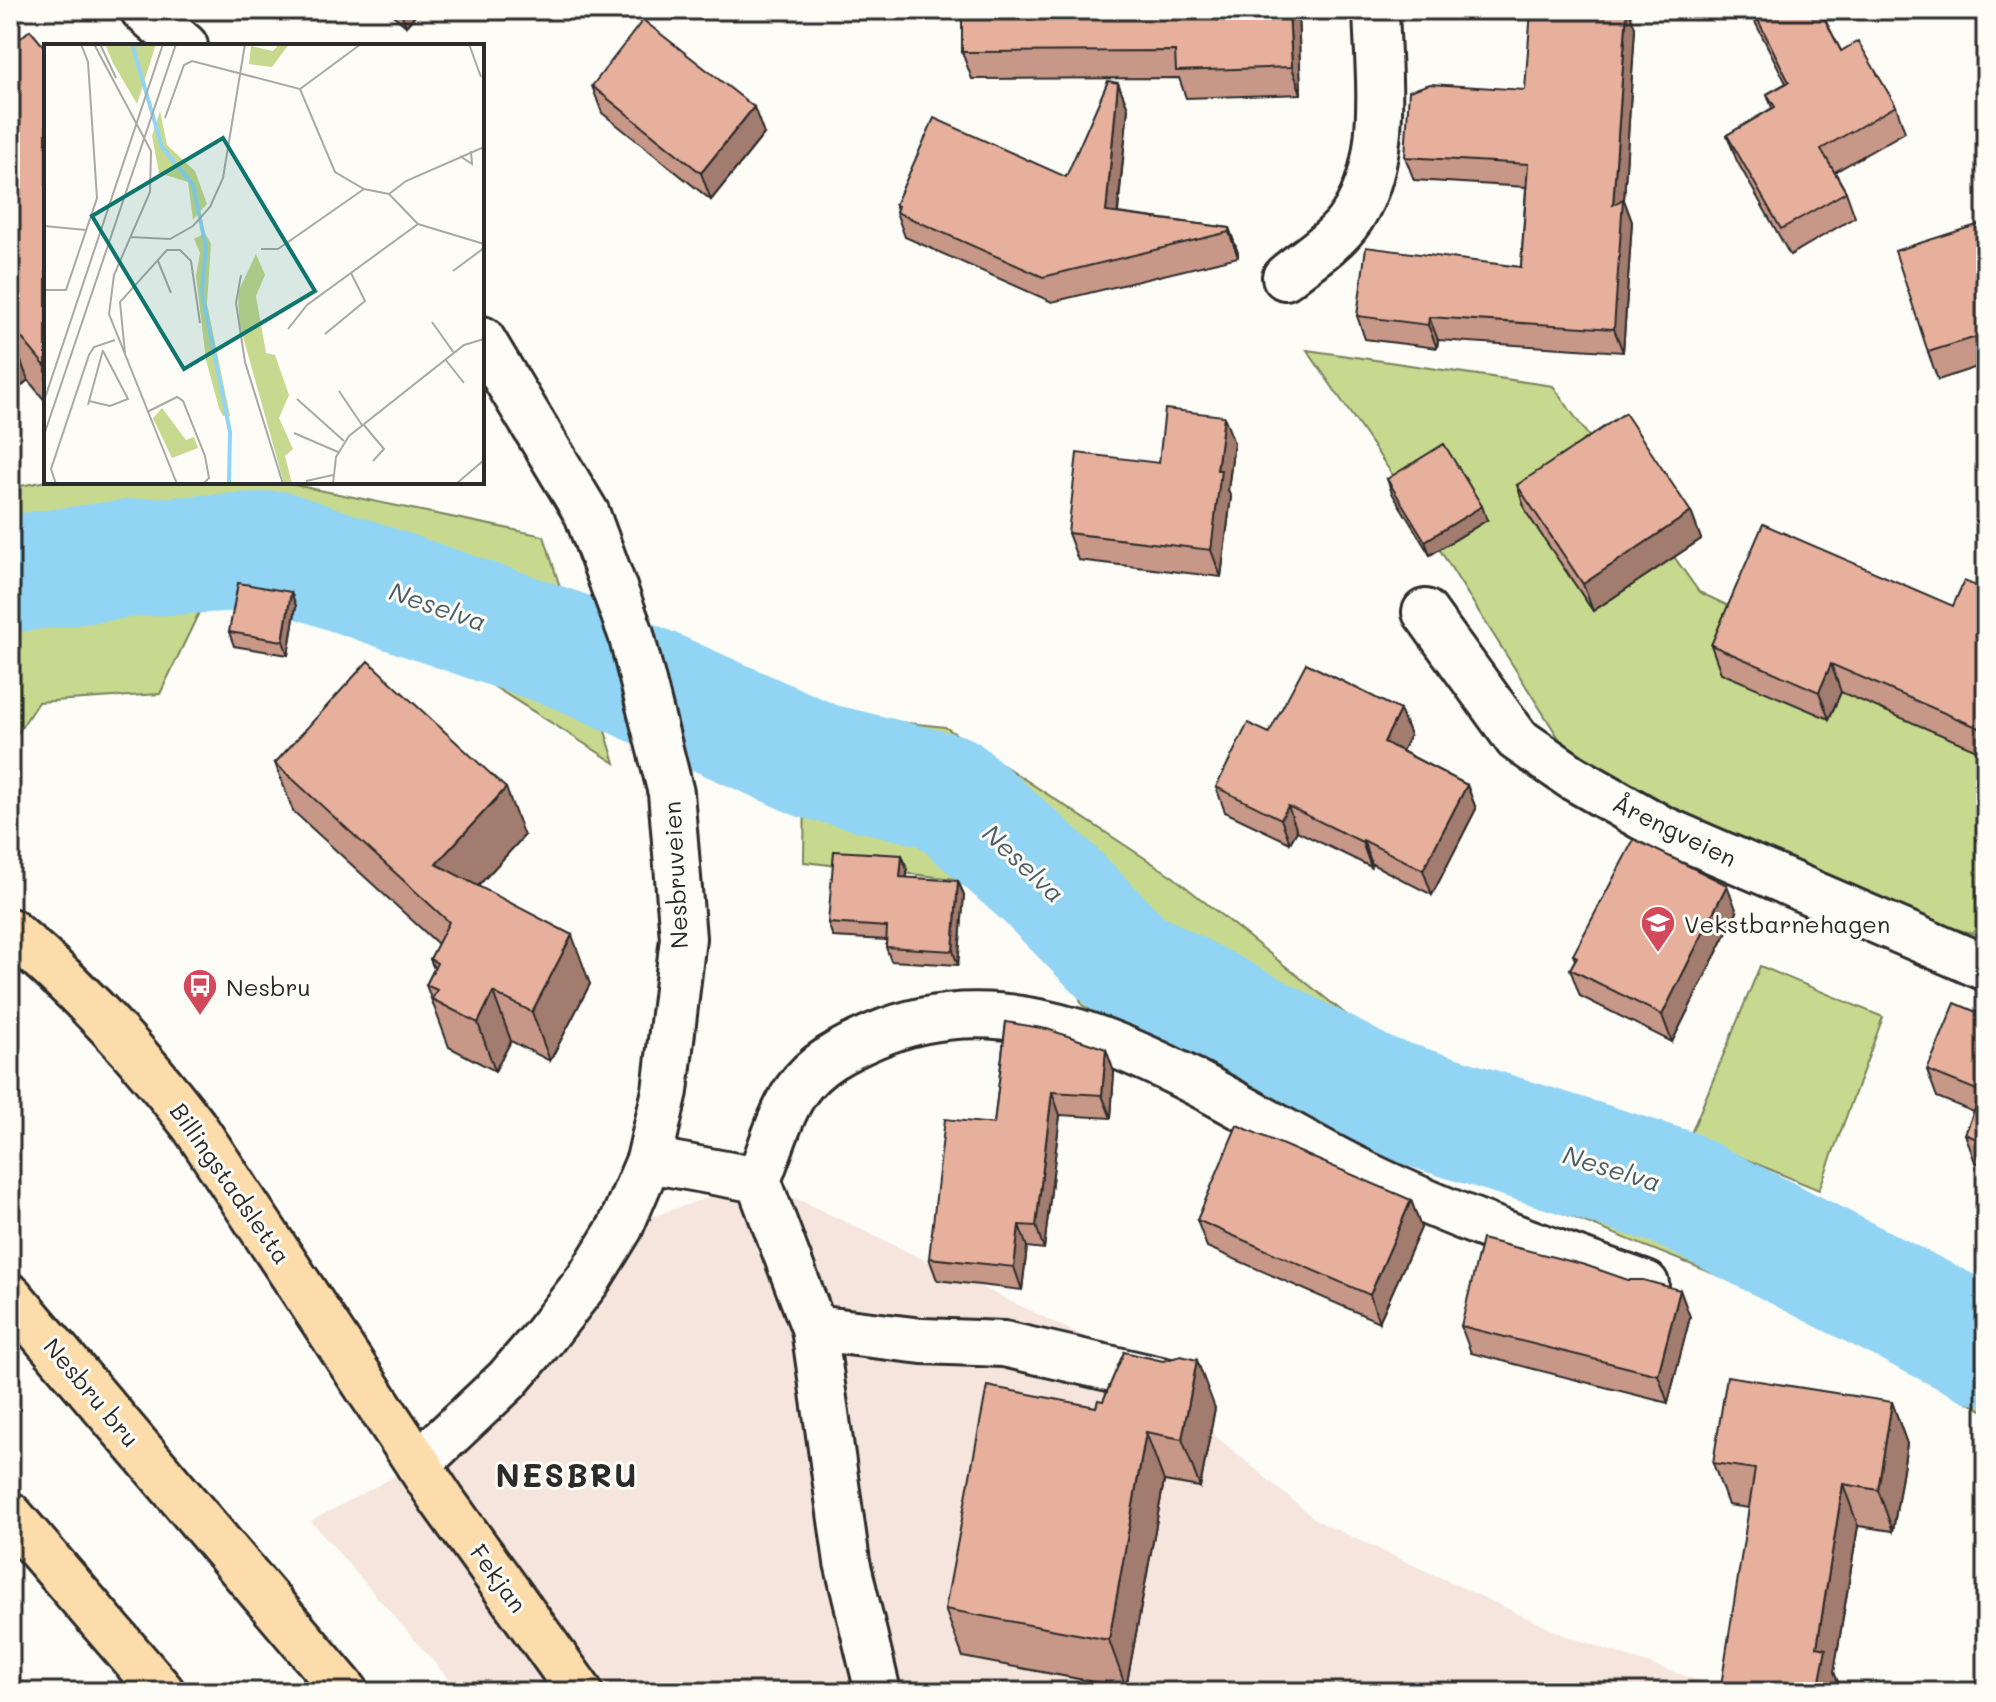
<svg xmlns="http://www.w3.org/2000/svg" width="1996" height="1702" font-family="Mali,sans-serif">
<style>
.built{fill:#f6e5dc}
.green{fill:#c7d98e;stroke:#79825c;stroke-width:2}
.lines{fill:none;stroke-linecap:round;stroke-linejoin:round}
.river{stroke:#92d4f3;stroke-width:118}
.minor-casing{stroke:#2b2b2b;stroke-width:50}
.major-casing{stroke:#2b2b2b;stroke-width:50}
.highway-casing{stroke:#2b2b2b;stroke-width:50}
.minor{stroke:#fdfcf7;stroke-width:44}
.major{stroke:#fddcac;stroke-width:44}
.highway{stroke:#fddcac;stroke-width:44}
.wall{fill:#c79787;stroke:#2b2b2b;stroke-width:2}
.shaded-wall{fill:#a27b6e;stroke:#2b2b2b;stroke-width:2}
.building{fill:#e7b09d;stroke:#2b2b2b;stroke-width:2}
.labels{text-anchor:middle;dominant-baseline:central;stroke-width:6;stroke-linejoin:round;paint-order:stroke}
.street-label{font-size:24px;fill:#2b2b2b;stroke:#fdfcf7}
.poi-label{font-size:24px;fill:#2b2b2b;stroke:#fdfcf7;text-anchor:start}
.water-label{font-size:26px;font-style:italic;fill:#4a5e67;stroke:#fdfcf7}
.district-label{font-size:32px;font-weight:bold;letter-spacing:2px;fill:#2b2b2b;stroke:#fdfcf7}
.inset-river{fill:none;stroke:#92d4f3;stroke-width:4}
.inset-road{fill:none;stroke:#a9a8a5;stroke-width:2}
.view{fill:#0f766e;fill-opacity:0.15;stroke:#0f766e;stroke-width:4}
.inset-edge{fill:none;stroke:#2b2b2b;stroke-width:4}
</style>
<rect width="100%" height="100%" fill="#fdfcf7"/>
<filter id="ink" filterUnits="userSpaceOnUse"><feTurbulence type="fractalNoise" baseFrequency=".0125" numOctaves="2"/><feDisplacementMap in="SourceGraphic" scale="16" xChannelSelector="R" yChannelSelector="G"/><feConvolveMatrix kernelMatrix="1 2 1 2 8 2 1 2 1" color-interpolation-filters="sRGB"/></filter>
<g filter="url(#ink)">
<path class="built" d="M758 1180 1114 1351 1316 1520 1564 1635 1733 1692H460L311 1521 418 1464 620 1228Z"/>
<path class="green" d="M1307 350 1553 386 1699 592 1910 692 1986 715V937L1865 905 1661 819 1560 740 1388 468Z
M46 481 280 482 544 536 615 763 444 655 288 587 213 583 160 694 38 702 10 745V488Z
M806 712 945 727 1172 876 1387 1047 1502 1103 1693 1151 1986 1300V1412L1772 1297 1168 1055 1082 1005 1070 971 1022 931 973 881 804 862Z
M1760 966 1883 1017 1819 1190 1690 1136Z"/>
<g class="lines">
<path class="river" d="M10 574 134 558 277 550 575 653 817 761 946 792 1044 879 1128 964 1368 1092 1672 1187 1986 1347"/>
<defs>
<path id="minor" d="M143 10 185 46
M1285 277C1304 261 1330 245 1346 225 1391 168 1378 78 1376 10
M1425 612 1517 739 1572 777 1661 828 1986 968
M649 1160 758 1180
M814 1328 922 1341 1004 1344 1174 1383
M418 1464 507 1380 543 1338 588 1280 620 1228 649 1160 665 1091 683 938 671 793 631 634 587 514 482 339
M878 1692 847 1562 814 1328 758 1180C770 1152 779 1116 796 1091 815 1063 844 1049 874 1036 1041 964 1209 1096 1353 1168 1447 1215 1547 1249 1646 1284"/>
<path id="major" d="M10 931C79 989 139 1054 194 1126L442 1500 580 1692"/>
<path id="highway" d="M10 1296 346 1692
M10 1515 162 1692"/>
</defs>
<use href="#minor" class="minor-casing"/>
<use href="#major" class="major-casing"/>
<use href="#highway" class="highway-casing"/>
<use href="#minor" class="minor"/>
<use href="#major" class="major"/>
<use href="#highway" class="highway"/>
</g>
<path class="wall" d="M387 10H420L406 26Z
M1298 10 1301 94 1186 98 1179 78 972 79 962 52Z
M1749 10H1820L1841 51 1896 106 1905 132 1835 172 1846 192 1855 217 1790 255 1737 161 1727 135 1772 108 1767 94 1786 83Z
M1635 28 1624 200 1632 222 1623 352 1438 340 1437 348 1365 339 1357 316 1521 267 1526 187 1414 180 1405 157Z
M10 47 46 49V402L28 380 10 396Z
M1118 83 1128 108 1118 213 1229 228 1238 253V257L1052 302 905 237 896 212 897 210 895 205 1066 177Z
M592 86 764 134 711 200 602 113Z
M1986 222V364L1938 380 1928 352Z
M1234 443 1228 490 1231 497 1221 577 1078 560 1068 533 1159 463Z
M1387 479 1487 520 1430 555 1392 493Z
M1517 485 1691 512 1701 539 1593 611 1526 512Z
M1986 590V754L1841 692 1829 719 1721 673 1711 645 1953 606Z
M291 592 296 606 288 655 234 646 229 632Z
M1400 710 1410 735 1402 751 1467 785 1476 809 1432 895 1372 864 1371 867 1297 831 1290 843 1225 812 1216 787 1269 733Z
M275 763 524 836 478 886 590 984 550 1061 511 1041 495 1071 449 1047 426 985 434 969 430 959 438 944 293 811Z
M902 855 907 870V878L958 881 964 895 958 965 891 961 886 947V940L833 937 828 923Z
M1737 912 1672 1042 1580 996 1570 969 1575 960 1573 955Z
M1986 1016V1166L1975 1162 1965 1134 1974 1112 1937 1097 1927 1070Z
M1006 1022 1114 1072 1111 1118 1060 1115 1044 1249 1027 1247 1022 1290 937 1280 929 1258 994 1124Z
M1411 1200 1421 1228 1379 1322 1207 1247 1197 1220Z
M1680 1290 1690 1317 1668 1403 1471 1353 1461 1326Z
M1892 1402 1907 1444 1893 1531 1858 1526 1834 1672 1841 1690 1749 1508 1728 1505 1713 1463Z
M1096 1407 1215 1408 1200 1487 1164 1481 1126 1688 963 1657 945 1609Z"/>
<path class="shaded-wall" d="M400 10H420L406 26Z
M1289 10H1298L1301 94 1292 67Z
M1627 10H1629L1635 28 1624 200 1632 222 1623 352 1614 329 1613 205Z
M1118 83 1128 108 1115 237 1106 212Z
M754 107 764 134 711 200 701 173Z
M1229 228 1238 253V257L1229 232Z
M1429 317 1438 340 1437 348 1428 325Z
M10 332 28 380 10 396Z
M1224 416 1234 443 1228 490 1231 497 1221 577 1211 550 1217 470Z
M1482 506 1487 520 1430 555 1425 541Z
M1691 512 1701 539 1593 611 1583 584Z
M291 592 296 606 288 655 283 641Z
M1831 664 1841 692 1829 719 1819 692Z
M1400 710 1410 735 1394 767 1384 742Z
M1467 785 1476 809 1432 895 1423 870Z
M506 788 524 836 453 913 436 864Z
M1288 806 1297 831 1290 843 1281 819Z
M1363 840 1372 864 1371 867 1362 842Z
M902 855 907 870 906 891 900 877Z
M958 881 964 895 958 965 953 951Z
M1727 885 1737 912 1672 1042 1662 1015Z
M572 935 590 984 550 1061 532 1012Z
M493 992 511 1041 495 1071 478 1023Z
M1106 1049 1114 1072 1111 1118 1102 1095Z
M1052 1092 1060 1115 1044 1249 1036 1226Z
M1411 1200 1421 1228 1379 1322 1370 1295Z
M1019 1225 1027 1247 1022 1290 1014 1267Z
M1680 1290 1690 1317 1668 1403 1658 1375Z
M1197 1360 1215 1408 1200 1487 1182 1439Z
M1892 1402 1907 1444 1893 1531 1878 1490Z
M1146 1432 1164 1481 1126 1688 1109 1640Z
M1843 1484 1858 1526 1834 1672 1841 1690V1692H1818L1817 1647Z"/>
<path class="building" d="M962 10H1289L1292 67 1176 71 1175 51 962 52Z
M1531 10H1627L1613 205 1623 199 1614 329 1429 317 1428 325 1357 316 1366 247 1521 267 1528 164 1405 157 1409 91 1430 84 1525 90Z
M1753 10H1820L1841 51 1858 41 1896 106 1821 149 1846 192 1781 229 1727 135 1775 107 1767 94 1789 82Z
M643 20 754 107 701 173 592 86Z
M30 30 46 49V364L45 366 10 324V47Z
M1108 81 1118 83 1106 212 1229 228V232L1043 277 896 212 898 206 895 205 934 118 1066 177Z
M1986 222V334L1928 352 1895 251Z
M1165 409 1224 416 1217 470H1221L1211 550 1068 533 1077 453 1159 463Z
M1625 413 1691 512 1583 584 1517 485Z
M1444 444 1482 506 1425 541 1387 479Z
M1763 524 1953 606 1964 581 1986 590V731L1831 664 1819 692 1711 645Z
M238 583 291 592 283 641 229 632Z
M368 661 506 788 436 864 572 935 532 1012 493 992 478 1023 432 999 437 990 426 985 437 963 430 959 449 922 275 763Z
M1306 663 1400 710 1384 742 1467 785 1423 870 1363 840 1362 842 1288 806 1281 819 1216 787 1248 723 1269 733Z
M1634 839 1727 885 1662 1015 1570 969 1577 957 1573 955Z
M834 851 902 855 900 877 958 881 953 951 886 947 887 927 828 923Z
M1955 1003 1986 1016V1143L1965 1134 1982 1092 1927 1070Z
M1006 1022 1047 1029 1106 1049 1102 1095 1052 1092 1036 1226 1019 1225 1014 1267 929 1258 945 1119 994 1124Z
M1237 1125 1411 1200 1370 1295 1197 1220Z
M1482 1239 1585 1265 1628 1280H1643L1680 1290 1658 1375 1461 1326Z
M1124 1352 1163 1361 1181 1356 1197 1360 1182 1439 1146 1432 1109 1640 945 1609 987 1386 1096 1407 1098 1400 1103 1401Z
M1727 1376 1892 1402 1878 1490 1843 1484 1817 1647 1826 1649 1818 1692H1720L1755 1469 1713 1463Z"/>
</g>
<defs>
<symbol id="school-pin" viewBox="-11 -11 22 30"><path d="M0 17L-7.5 6A9.5 9.5 0 1 1 7.5 6Z" fill="#d1495b" stroke="#fdfcf7"/><path d="M0-5L7-2L0 1L-7-2ZM-4 1L0 2.5L4 1V4Q0 6-4 4Z" fill="#fff"/></symbol>
<symbol id="bus-pin" viewBox="-11 -11 22 30"><path d="M0 17L-7.5 6A9.5 9.5 0 1 1 7.5 6Z" fill="#d1495b" stroke="#fdfcf7"/><path d="M-5-6H5V4H4V6H2V4H-2V6H-4V4H-5ZM-3.5-4V0h7V-4ZM-3.5 1.2v1.5H-2V1.2ZM2 1.2v1.5H3.5V1.2Z" fill="#fff"/></symbol>
</defs>
<g fill-rule="evenodd">
<use href="#school-pin" x="1638" y="903" width="40" height="54"/>
<use href="#bus-pin" x="180" y="966" width="40" height="54"/>
</g>
<g class="labels">
<g class="street-label">
<text transform="translate(1675 830) rotate(26)">Årengveien</text>
<text transform="translate(675 875) rotate(-93)">Nesbruveien</text>
<text transform="translate(231 1183) rotate(55)">Billingstadsletta</text>
<text transform="translate(92 1392) rotate(50)">Nesbru bru</text>
<text transform="translate(499 1578) rotate(54)">Fekjan</text>
</g>
<g class="poi-label">
<text x="1684" y="923">Vekstbarnehagen</text>
<text x="226" y="986">Nesbru</text>
</g>
<g class="water-label">
<text transform="translate(438 606) rotate(19)">Neselva</text>
<text transform="translate(1024 863) rotate(43)">Neselva</text>
<text transform="translate(1612 1168) rotate(17)">Neselva</text>
</g>
<g class="district-label">
<text x="567" y="1474">NESBRU</text>
</g>
</g>
<g transform="translate(44 44)">
<rect width="440" height="440" fill="#fdfcf7"/>
<path d="M61 0H112L93 60 69 19ZM235 0H245L228 23 205 20 207 2 229 7ZM116 67 123 101 151 127 163 160 149 176 144 138 115 129 108 92ZM161 189 167 200 163 260 186 372H179L175 364 162 316 152 232 156 209 150 195ZM212 210 221 231 212 252 222 309 231 311 245 351 235 374 249 405 241 412 248 440H240L195 278 194 248ZM118 364 142 396 150 393 154 404 128 414 109 374Z" fill="#c7d98e"/>
<path class="inset-river" d="M88 0 118 103 149 141 162 203 158 249 186 388 185 440"/>
<path class="inset-road" d="M50 0 107 107 106 148 70 231 65 270 133 440M56 0 72 34M425 0 437 33M0 14V50M256 45 317 0M121 74 140 21 148 17 256 45 291 128 320 145 345 150 374 180 440 200M416 112 428 120 427 107M345 150 362 137 440 103M0 182 42 186M86 193 126 195 149 182 166 163 179 134 201 0M217 205H234L320 145M114 217 127 249M409 227 440 204M197 231 192 259 201 318 239 440M0 246H22L53 154 44 18 37 0M388 278 410 309M244 285 263 261 374 180M281 290 321 257 307 229M81 309 76 258 123 206H136L147 217 156 279M401 315 420 339M295 347 318 381M253 355 300 397M0 357 119 0M45 357 66 362 84 355 59 307M44 361 59 306M103 368 133 353 139 357 161 412 165 434 159 440M319 380 340 405 329 417M250 389 294 408M0 391 132 0M262 437 289 431M12 440 7 425 45 311 50 303 71 296M289 440 292 413 305 392 420 301 440 295M412 440 440 416"/>
<path class="view" d="M179 94 271 247 140 325 48 172Z"/>
<rect width="440" height="440" class="inset-edge"/>
</g>
<rect width="1996" height="1702" fill="none" stroke="#fdfcf7" stroke-width="40"/>
<rect x="20" y="20" width="1956" height="1662" fill="none" stroke="#2b2b2b" stroke-width="3" filter="url(#ink)"/>
</svg>
